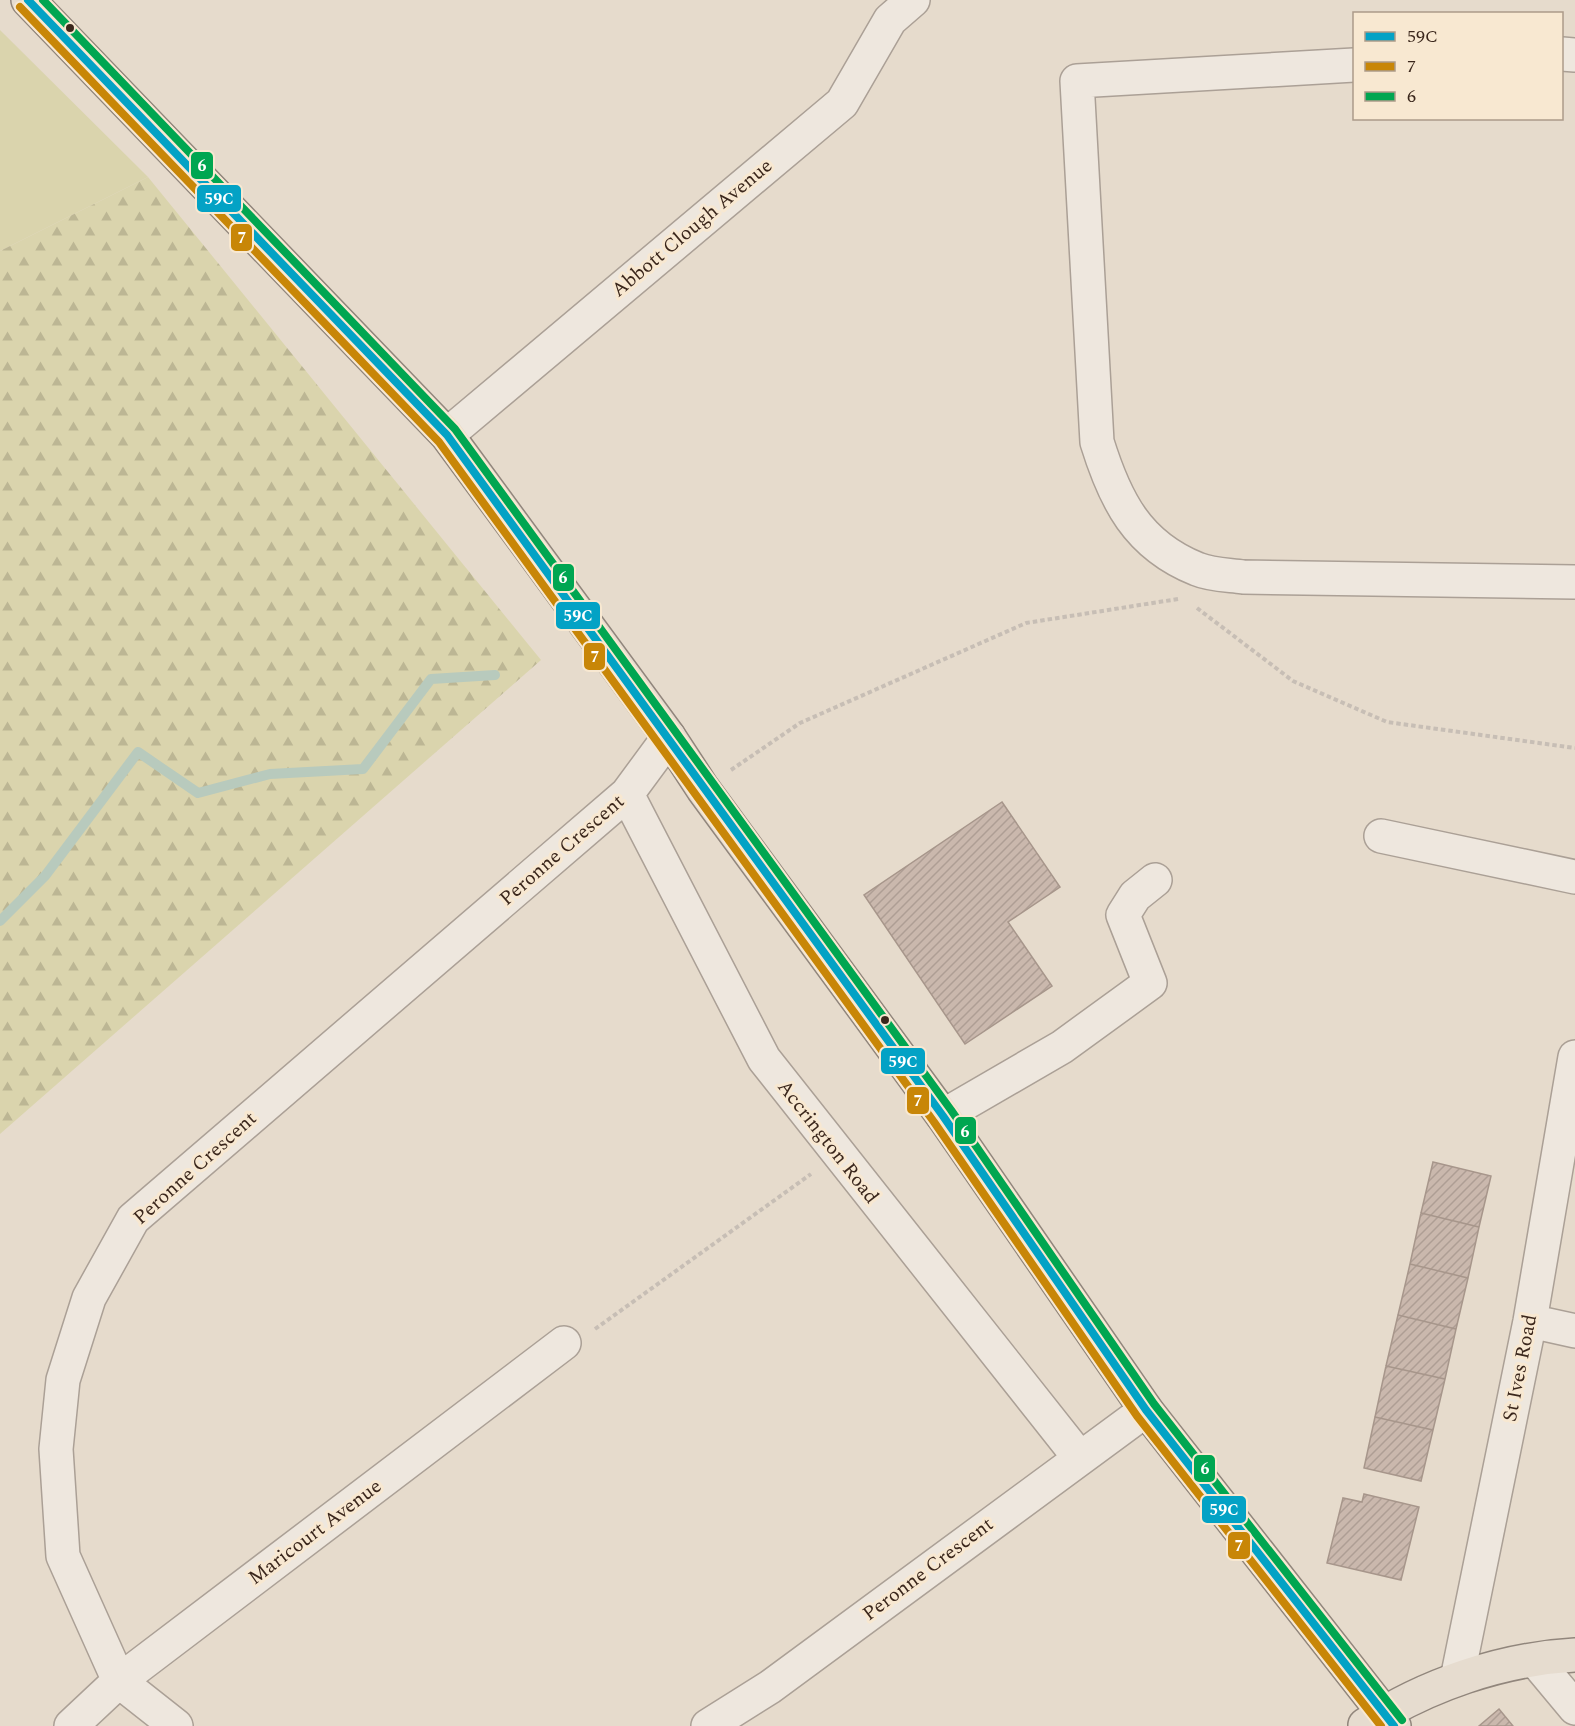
<svg xmlns="http://www.w3.org/2000/svg" width="1575" height="1726" font-family="Spectral,serif">
<style>
.grass{fill:#dad4ad}
.forest{fill:url(#forest-firs)}
.lines{fill:none;stroke-linecap:round;stroke-linejoin:round}
.stream{stroke:#b8cabd;stroke-width:10}
.building{fill:url(#building-hatch);stroke:#a7968b;stroke-width:1.5}
.minor-casing{stroke:#aba096;stroke-width:36}
.major-casing{stroke:#91867c;stroke-width:36}
.path{stroke:#c7beb5;stroke-width:4;stroke-dasharray:4.5 3;stroke-linecap:butt}
.minor{stroke:#eee7de;stroke-width:33}
.major{stroke:#e6dccf;stroke-width:33}
.bus-1-casing{stroke:#f8e8d1;stroke-width:12}
.bus-2-casing{stroke:#f8e8d1;stroke-width:12}
.bus-3-casing{stroke:#f8e8d1;stroke-width:12}
.bus-1{stroke:#03a2c5;stroke-width:8}
.bus-2{stroke:#c88607;stroke-width:8}
.bus-3{stroke:#00a651;stroke-width:8}
.bus-dot{fill:#3b271c;stroke:#f8e8d1;stroke-width:2}
.labels{text-anchor:middle;dominant-baseline:central;stroke-width:6;stroke-linejoin:round;paint-order:stroke}
.street-label{font-size:20px;fill:#3b271c;stroke:#f8e8d1}
.line-badge{stroke:#f8e8d1;stroke-width:2}
.badge-label{font-size:16px;text-anchor:middle;font-weight:bold;fill:#fff}
</style>
<defs>
<pattern id="forest-firs" width="22" height="20" patternUnits="userSpaceOnUse" patternTransform="scale(1.5)"><rect width="22" height="20" fill="#dad4ad"/><path d="M5 1l3.5 6h-7zM16 11l3.5 6h-7z" fill="#bcb694"/></pattern>
<pattern id="building-hatch" width="6" height="6" patternUnits="userSpaceOnUse" patternTransform="scale(1.5)"><rect width="6" height="6" fill="#cab8ad"/><path d="M-1 1l2-2M0 6l6-6M5 7l2-2" fill="none" stroke="#ae9e94"/></pattern>
</defs>
<rect width="100%" height="100%" fill="#e6dbcc"/>
<path class="grass" d="M0 30 148 177 0 251Z"/>
<path class="forest" d="M148 177 541 660 0 1134V251Z"/>
<g class="lines">
<path class="stream" d="M0 921 45 876 138 752 198 793 270 774 363 769 431 679 495 675"/>
</g>
<path class="building" d="M1002 802 1060 887 1008 922 1052 986 965 1044 864 895Z
M1433 1162 1491 1176 1479 1227 1421 1213Z
M1421 1213 1479 1227 1468 1278 1410 1264Z
M1410 1264 1468 1278 1456 1329 1398 1315Z
M1398 1315 1456 1329 1445 1379 1386 1366Z
M1386 1366 1445 1379 1433 1430 1375 1417Z
M1375 1417 1433 1430 1421 1481 1364 1468Z
M1364 1494 1419 1507 1401 1580 1327 1563 1343 1498 1362 1502Z
M1499 1709 1513 1726H1479Z"/>
<g class="lines">
<defs>
<path id="minor" d="M1562 54 1575 55
M1354 65 1077 81 1097 442C1115 500 1137 545 1197 569 1211 575 1229 575 1243 577L1575 582
M447 435 842 103 890 20 913 0
M627 794 764 1059 1079 1457
M1381 836 1575 877
M943 1116 1062 1047 1150 983 1123 915 1135 896 1155 880
M1530 1321 1575 1331
M1535 1660 1575 1708
M1457 1679 1530 1321 1575 1057
M71 1726 119 1681 564 1343
M176 1726 119 1681 63 1556 56 1449 63 1380 89 1298 133 1219 627 794 669 737
M708 1726 770 1687 1146 1410"/>
<path id="major" d="M28 0 447 435 669 737 703 789 943 1116 1146 1410 1394 1726
M1365 1725C1426 1685 1502 1659 1575 1655"/>
</defs>
<use href="#minor" class="minor-casing"/>
<use href="#major" class="major-casing"/>
<path class="path" d="M1197 608 1293 681 1387 722 1575 748
M731 770 800 723 1026 623 1178 599
M595 1329 811 1174"/>
<use href="#minor" class="minor"/>
<use href="#major" class="major"/>
<defs>
<path id="bus-1" d="M28 0 447 435 943 1116 1146 1410 1394 1726"/>
<path id="bus-2" d="M20 7 439 442 934 1122 1137 1416 1381 1726"/>
<path id="bus-3" d="M43 0 455 429 951 1110 1154 1404 1402 1720"/>
</defs>
<use href="#bus-1" class="bus-1-casing"/>
<use href="#bus-2" class="bus-2-casing"/>
<use href="#bus-3" class="bus-3-casing"/>
<use href="#bus-1" class="bus-1"/>
<use href="#bus-2" class="bus-2"/>
<use href="#bus-3" class="bus-3"/>
</g>
<g class="bus-dot">
<circle cx="70" cy="28" r="5"/>
<circle cx="885" cy="1020" r="5"/>
</g>
<g class="labels">
<g class="street-label">
<text transform="translate(692 228) rotate(-40)">Abbott Clough Avenue</text>
<text transform="translate(562 850) rotate(-41)">Peronne Crescent</text>
<text transform="translate(828 1142) rotate(52)">Accrington Road</text>
<text transform="translate(195 1168) rotate(-42)">Peronne Crescent</text>
<text transform="translate(1520 1368) rotate(-79)">St Ives Road</text>
<text transform="translate(315 1532) rotate(-37)">Maricourt Avenue</text>
<text transform="translate(928 1569) rotate(-37)">Peronne Crescent</text>
</g>
</g>
<g class="line-badge">
<rect x="190" y="151" width="24" height="29" rx="6" fill="#00a651"/>
<rect x="196" y="184" width="46" height="29" rx="6" fill="#03a2c5"/>
<rect x="230" y="223" width="23" height="29" rx="6" fill="#c88607"/>
<rect x="552" y="563" width="23" height="29" rx="6" fill="#00a651"/>
<rect x="555" y="601" width="46" height="29" rx="6" fill="#03a2c5"/>
<rect x="583" y="642" width="23" height="29" rx="6" fill="#c88607"/>
<rect x="880" y="1047" width="46" height="28" rx="6" fill="#03a2c5"/>
<rect x="906" y="1086" width="24" height="29" rx="6" fill="#c88607"/>
<rect x="954" y="1116" width="23" height="29" rx="6" fill="#00a651"/>
<rect x="1193" y="1454" width="23" height="29" rx="6" fill="#00a651"/>
<rect x="1201" y="1495" width="46" height="29" rx="6" fill="#03a2c5"/>
<rect x="1227" y="1531" width="24" height="29" rx="6" fill="#c88607"/>
</g>
<g class="badge-label">
<text x="202" y="171">6</text>
<text x="219" y="204">59C</text>
<text x="242" y="243">7</text>
<text x="563" y="583">6</text>
<text x="578" y="621">59C</text>
<text x="595" y="662">7</text>
<text x="903" y="1067">59C</text>
<text x="918" y="1106">7</text>
<text x="965" y="1137">6</text>
<text x="1205" y="1474">6</text>
<text x="1224" y="1515">59C</text>
<text x="1239" y="1551">7</text>
</g>
<rect x="1353" y="12" width="210" height="108" fill="#f8e8d1" stroke="#ac9b89" stroke-width="1.5"/>
<rect x="1365" y="32" width="30" height="9" fill="#03a2c5" stroke="#ac9b89" stroke-width="1.5"/>
<text x="1407" y="42" font-size="18" fill="#3b271c">59C</text>
<rect x="1365" y="62" width="30" height="9" fill="#c88607" stroke="#ac9b89" stroke-width="1.5"/>
<text x="1407" y="72" font-size="18" fill="#3b271c">7</text>
<rect x="1365" y="92" width="30" height="9" fill="#00a651" stroke="#ac9b89" stroke-width="1.5"/>
<text x="1407" y="102" font-size="18" fill="#3b271c">6</text>
</svg>
